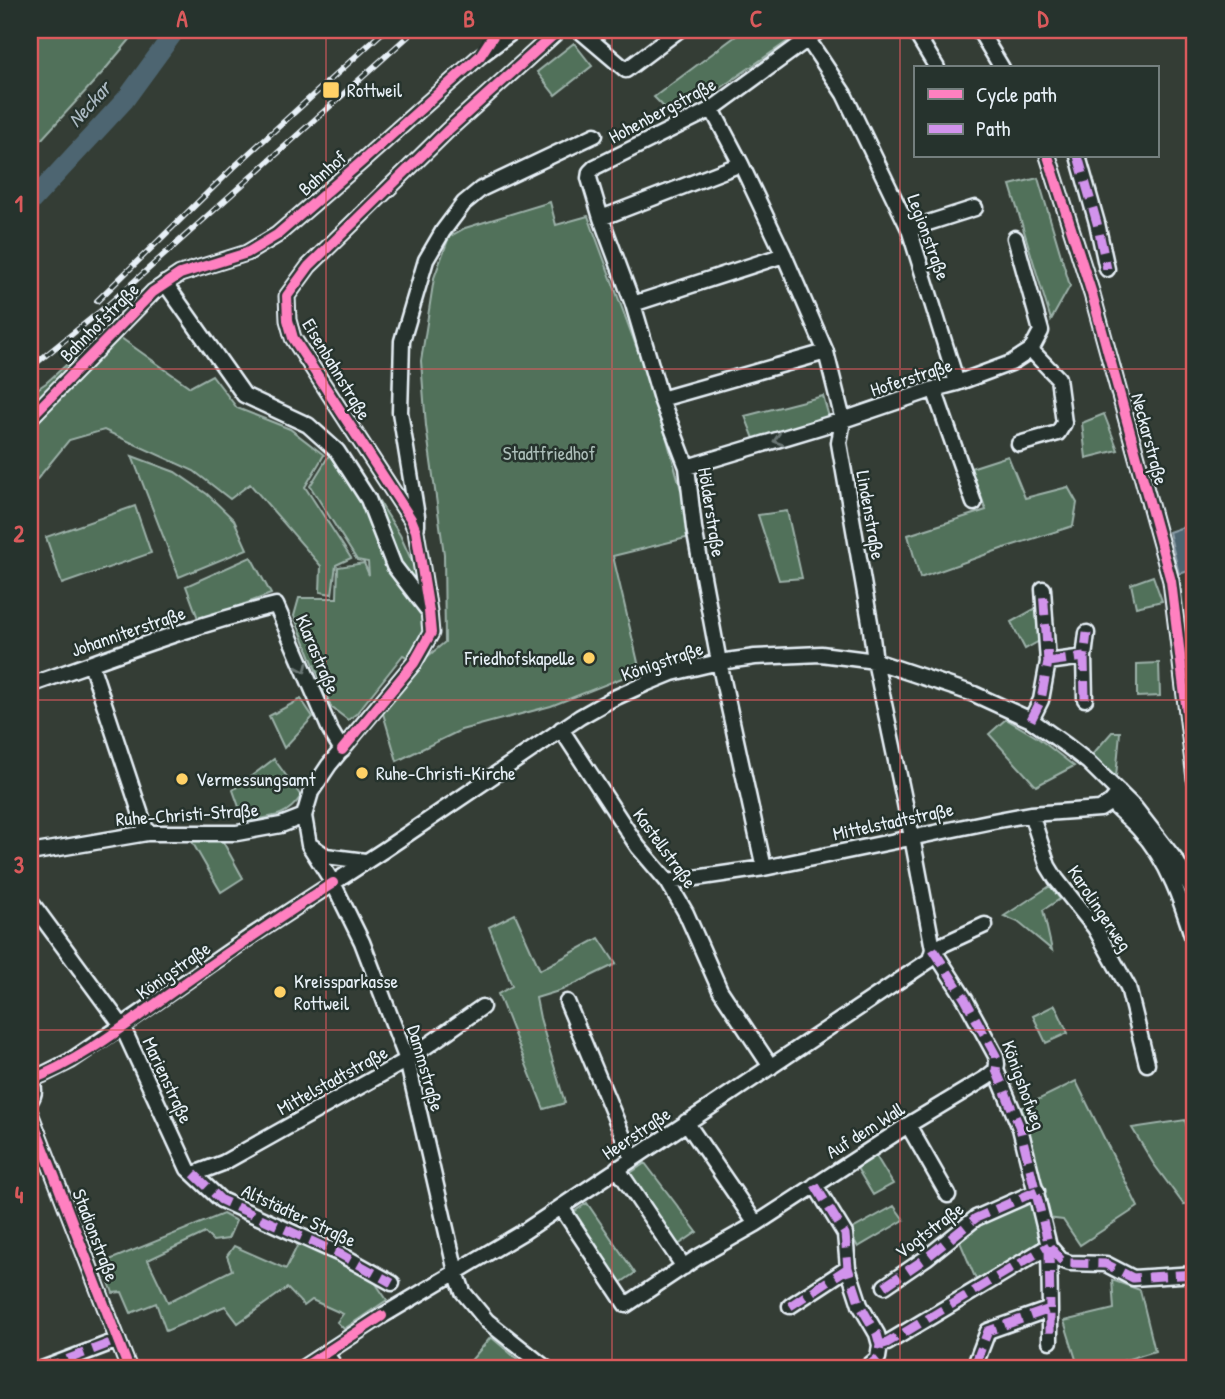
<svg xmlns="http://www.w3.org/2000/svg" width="1225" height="1399" font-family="'Patrick Hand',sans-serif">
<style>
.green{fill:#51715a;stroke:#9cb1a9;stroke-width:2}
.water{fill:#4d6571;stroke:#8b9da7;stroke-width:2}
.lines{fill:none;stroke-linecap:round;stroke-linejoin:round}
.river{stroke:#4d6571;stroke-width:19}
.minor-casing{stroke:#e8f1f8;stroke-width:19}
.minor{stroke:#26332d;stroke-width:14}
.rail-casing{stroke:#e8f1f8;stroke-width:6}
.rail{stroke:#26332d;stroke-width:3.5;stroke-dasharray:10;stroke-linecap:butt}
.quiet{stroke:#d193ec;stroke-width:9;stroke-dasharray:18 9;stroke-linecap:butt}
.cycleway-casing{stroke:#26332d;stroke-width:15}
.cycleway{stroke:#ff80c0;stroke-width:10}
.oneway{stroke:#6a7674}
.grid{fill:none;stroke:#da5a5c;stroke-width:2;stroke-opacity:0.55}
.poi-dot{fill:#ffd166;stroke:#26332d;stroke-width:2.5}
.labels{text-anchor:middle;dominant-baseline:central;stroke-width:5;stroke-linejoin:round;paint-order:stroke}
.poi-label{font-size:19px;fill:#e8f1f8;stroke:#26332d;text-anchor:start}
.street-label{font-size:19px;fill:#e8f1f8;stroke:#26332d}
.park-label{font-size:19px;fill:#acbeb9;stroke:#26332d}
.water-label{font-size:21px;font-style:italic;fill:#aab9c2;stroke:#26332d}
.neatline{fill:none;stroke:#da5a5c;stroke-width:2.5}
.grid-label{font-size:23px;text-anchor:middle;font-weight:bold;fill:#da5a5c}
</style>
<rect width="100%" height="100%" fill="#343d35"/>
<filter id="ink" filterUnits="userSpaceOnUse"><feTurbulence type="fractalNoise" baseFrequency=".0143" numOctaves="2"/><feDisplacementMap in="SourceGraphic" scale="14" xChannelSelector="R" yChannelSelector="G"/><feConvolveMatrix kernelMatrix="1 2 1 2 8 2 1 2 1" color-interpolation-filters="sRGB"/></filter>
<g filter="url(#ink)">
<path class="green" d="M30 30H138L102 73 30 152Z
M744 30H804L706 98 670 113 654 97Z
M574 43 592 66 555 95 537 72Z
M1038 178 1070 286 1051 320 1010 185Z
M550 202 556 225 588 216 656 400 694 536 613 556 640 671 551 706 461 730 397 761 382 710 421 662 445 642 444 554 426 426 421 361 434 278 449 237 465 228Z
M107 328 190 387 212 375 237 408 290 429 324 455 305 487 351 558 336 565 332 594 320 592 321 566 250 484 230 499 194 471 104 430 69 440 30 488V394L46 383Z
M823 396 829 417 827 423 757 446 745 416Z
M1104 414 1118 450 1086 458 1082 423Z
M336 444 377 498 400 535 419 577 426 630 407 657 403 655 356 714 348 720 331 707 294 616 299 598H337L338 567 364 563 369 575 368 562 357 560 310 486Z
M132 456 175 472 207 494 234 520 247 549 179 577Z
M1008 456 1025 498 1068 487 1077 503 1073 526 1004 548 920 578 908 535 986 510 971 468Z
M135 506 151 553 62 584 46 537Z
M787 511 802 578 779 580 758 515Z
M251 557 271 594 199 621 186 586Z
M1153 576 1162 601 1136 607 1131 584Z
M1040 606 1041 640 1025 649 1011 622Z
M1159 663 1160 696 1137 697V664Z
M301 699 313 717 284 748 269 716Z
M1006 719 1038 738 1074 766 1036 786 989 734Z
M1112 732H1120L1116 777 1091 756Z
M274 759 301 796C286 819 269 817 244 821L233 790Z
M191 840H222L243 878 221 892Z
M1050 886 1060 899 1043 910 1052 950 1018 922 1004 916Z
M515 914 540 970 599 938 616 964 562 990 536 998 540 1018 565 1103 544 1109 498 994 512 986 489 927Z
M1055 1005 1068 1033 1046 1043 1033 1016Z
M1076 1081 1138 1207 1080 1245 1063 1220 1047 1218 1019 1109Z
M1185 1120 1191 1142 1195 1149V1196L1184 1205 1153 1163 1132 1128Z
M876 1156 893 1184 873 1195 857 1168Z
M645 1163 697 1232 678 1245 629 1174Z
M1032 1200 1044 1241 977 1282 957 1235 977 1222Z
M587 1203 635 1273 620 1283 572 1213Z
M894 1206 904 1220 858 1247 849 1231Z
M223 1214 236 1221 228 1239 213 1241 205 1233 148 1260 168 1302 232 1270 227 1256 234 1246 286 1269 300 1240 372 1278 387 1300 344 1329 337 1322 343 1314 312 1300 304 1306 287 1288 238 1323 225 1306 166 1331 156 1303 131 1313 122 1292 113 1293 102 1263Z
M1112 1280 1140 1290 1155 1351 1096 1369H1079L1064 1321 1114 1309Z
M491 1337 523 1364 520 1369H457L468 1364Z"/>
<path class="water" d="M1183 527 1195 569 1179 574 1169 532Z"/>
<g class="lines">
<path class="river" d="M30 203 125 100 176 30"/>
<defs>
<path id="minor" d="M579 30 626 70 679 30
M914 30 937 68
M979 30 1002 68
M807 38 844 94 909 229 957 383
M712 109 741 164 784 255 826 352 843 420 839 443 870 622 875 661 912 837 933 949 965 999 996 1056 997 1064 996 1070 1020 1128 1049 1246 1061 1260 1070 1263 1106 1264 1133 1278 1195 1274
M1048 156 1092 294 1171 581 1195 779
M1078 156 1097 223 1107 269
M601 218 741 164
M909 229 975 208
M165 283 244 395 308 425 337 451 368 499 394 566 427 609
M633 304 784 255
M934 389 974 503
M661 399 826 352
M30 418 153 292 180 274 247 253 277 235 360 163 480 56 515 30
M1019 444 1058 433 1064 423 1058 378 1031 350
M687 467 843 420 934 389 957 383 1011 363 1031 350 1041 331 1015 238
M417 526V516L400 412 402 341 426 260 443 231 464 203 481 189 595 135
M1048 662 1084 657
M91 664 147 833
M30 685C111 657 192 625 276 605L330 730 342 750
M1085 699 1084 657 1087 633
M1031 720 1041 700 1048 662 1043 589
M561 729 638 847 668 882 686 913 720 990 771 1067
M1111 802C1120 812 1130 819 1139 829 1169 861 1182 903 1195 945
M1031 814 1048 866 1056 879 1095 928 1128 987 1147 1064
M313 847 326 856 365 861
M30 853 147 833H237L281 825 304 816
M764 868 719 662 694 528 687 467 661 399 633 304 601 218 589 178 590 172 595 167 712 109 820 30
M668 882 764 868 993 821 1031 814 1100 809 1111 802 1119 792
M30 901 122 1026 188 1169 221 1200 340 1254 392 1283
M933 949 985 925
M567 1002 632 1158
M30 1080 44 1074 70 1061 122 1026 250 937 384 850 580 717 612 699 645 684 672 673 719 662 755 657 821 654 875 661 974 694 1031 720 1066 745 1088 762 1135 808 1177 862 1195 895
M30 1080C35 1087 35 1094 30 1101
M30 1113 129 1369
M686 1122 756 1224
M908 1125 948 1195
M617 1168 684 1267
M194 1174 223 1163 407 1060 482 1007
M815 1185 845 1234 848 1268 860 1305 877 1334 880 1345 878 1358 865 1369
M561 1207 626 1305 698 1257 756 1224 908 1125 986 1078 996 1070
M1049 1246 1050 1309
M885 1286 926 1258 976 1218 1037 1191
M790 1306 848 1268
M880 1345 887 1343 1049 1246
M325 1353 337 1369
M975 1365 988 1331 1050 1309V1341
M42 1369 118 1340
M301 1369 382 1316 525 1231 930 960 933 949
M547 1369 487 1321 463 1292 456 1272 407 1060 362 942 333 883 309 845 304 816 311 792 329 765 414 663 431 633 429 611 416 531 411 519 293 338 288 320 287 296 309 266 447 131 559 30"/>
</defs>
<use href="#minor" class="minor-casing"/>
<use href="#minor" class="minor"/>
<defs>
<path id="rail" d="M97 301 234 167 385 30
M30 368 108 305 415 30"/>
</defs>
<use href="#rail" class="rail-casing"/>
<use href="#rail" class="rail"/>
<path class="quiet" d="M1078 156 1097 223 1107 269
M1048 662 1084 657
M1085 699 1084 657 1087 633
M1031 720 1041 700 1048 662 1043 589
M933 949 965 999 996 1056 997 1064 996 1070 1020 1128 1049 1246 1061 1260 1070 1263 1106 1264 1133 1278 1195 1274
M194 1174 221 1200 340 1254 392 1283
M815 1185 845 1234 848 1268 860 1305 877 1334 880 1345 878 1358 865 1369
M1049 1246 1050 1309
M885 1286 926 1258 976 1218 1037 1191
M790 1306 848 1268
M880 1345 887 1343 1049 1246
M975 1365 988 1331 1050 1309V1341
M42 1369 118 1340"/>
<defs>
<path id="cycleway" d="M1048 156 1092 294 1171 581 1195 779
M30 418 153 292 180 274 247 253 277 235 360 163 480 56 497 30
M342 750 414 663 431 633 429 611 416 531 411 519 293 338 288 320 287 296 309 266 447 131 559 30
M30 1080C81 1061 128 1023 172 992 225 954 279 918 333 883
M30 1113 129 1369
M301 1369 382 1316"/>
</defs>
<use href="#cycleway" class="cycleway-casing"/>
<use href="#cycleway" class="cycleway"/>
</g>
<defs><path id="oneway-chevron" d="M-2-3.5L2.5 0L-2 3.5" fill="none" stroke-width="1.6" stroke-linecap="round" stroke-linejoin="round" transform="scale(1.75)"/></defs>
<g class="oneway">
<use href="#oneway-chevron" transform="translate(778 440) rotate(163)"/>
<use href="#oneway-chevron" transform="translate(303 668) rotate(66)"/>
</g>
</g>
<path class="grid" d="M326 30V1369M612 30V1369M900 30V1369M30 369H1195M30 700H1195M30 1030H1195"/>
<g class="poi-dot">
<rect x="322" y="81" width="18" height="18" rx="3.5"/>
<circle cx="589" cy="658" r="7"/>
<circle cx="362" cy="773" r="7"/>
<circle cx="182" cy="779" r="7"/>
<circle cx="280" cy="992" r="7"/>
</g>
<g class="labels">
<g class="poi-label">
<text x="347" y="90">Rottweil</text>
<text x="575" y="658" text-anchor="end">Friedhofskapelle</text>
<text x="376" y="773">Ruhe-Christi-Kirche</text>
<text x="196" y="779">Vermessungsamt</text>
<text x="294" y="981">Kreissparkasse<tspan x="294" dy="22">Rottweil</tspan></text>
</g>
<g class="street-label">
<text transform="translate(662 110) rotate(-28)">Hohenbergstraße</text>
<text transform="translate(322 173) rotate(-41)">Bahnhof</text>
<text transform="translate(929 237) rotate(70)">Legionstraße</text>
<text transform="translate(99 322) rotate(-45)">Bahnhofstraße</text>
<text transform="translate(337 369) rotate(59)">Eisenbahnstraße</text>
<text transform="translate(911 377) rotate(-18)">Hoferstraße</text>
<text transform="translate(1150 439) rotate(75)">Neckarstraße</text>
<text transform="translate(712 512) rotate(81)">Hölderstraße</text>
<text transform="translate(871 515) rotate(80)">Lindenstraße</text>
<text transform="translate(128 631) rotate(-19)">Johanniterstraße</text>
<text transform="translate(318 654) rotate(67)">Klarastraße</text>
<text transform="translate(662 661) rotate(-19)">Königstraße</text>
<text transform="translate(187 814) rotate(-4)">Ruhe-Christi-Straße</text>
<text transform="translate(893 821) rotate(-12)">Mittelstadtstraße</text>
<text transform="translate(665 848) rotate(54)">Kastellstraße</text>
<text transform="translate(1100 908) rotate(56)">Karolingerweg</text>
<text transform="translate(173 970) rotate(-35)">Königstraße</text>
<text transform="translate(426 1068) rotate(74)">Dammstraße</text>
<text transform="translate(168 1080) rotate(65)">Marienstraße</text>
<text transform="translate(332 1080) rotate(-29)">Mittelstadtstraße</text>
<text transform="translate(1024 1085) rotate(70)">Königshofweg</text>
<text transform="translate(865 1130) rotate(-32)">Auf dem Wall</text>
<text transform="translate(636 1133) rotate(-34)">Heerstraße</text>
<text transform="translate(299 1215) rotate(25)">Altstädter Straße</text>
<text transform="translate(929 1230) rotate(-37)">Vogtstraße</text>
<text transform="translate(96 1235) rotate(69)">Stadionstraße</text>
</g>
<g class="park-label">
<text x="549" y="453">Stadtfriedhof</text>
</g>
<g class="water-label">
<text transform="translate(89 104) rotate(-48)">Neckar</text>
</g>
</g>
<rect width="1225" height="1399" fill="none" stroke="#26332d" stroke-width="77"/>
<rect x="914" y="66" width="245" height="91" fill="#26332d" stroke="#747f7e" stroke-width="2"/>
<rect x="928" y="89" width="35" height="10" fill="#ff80c0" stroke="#747f7e" stroke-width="2"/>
<text x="976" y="102" font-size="21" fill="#e8f1f8">Cycle path</text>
<rect x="928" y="124" width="35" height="10" fill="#d193ec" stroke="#747f7e" stroke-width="2"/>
<text x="976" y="136" font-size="21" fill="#e8f1f8">Path</text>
<rect x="38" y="38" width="1148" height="1322" class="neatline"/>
<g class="grid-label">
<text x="182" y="27">A</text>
<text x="469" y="27">B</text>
<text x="756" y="27">C</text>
<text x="1043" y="27">D</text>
<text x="19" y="212">1</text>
<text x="19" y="542">2</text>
<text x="19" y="873">3</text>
<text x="19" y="1203">4</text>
</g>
</svg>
